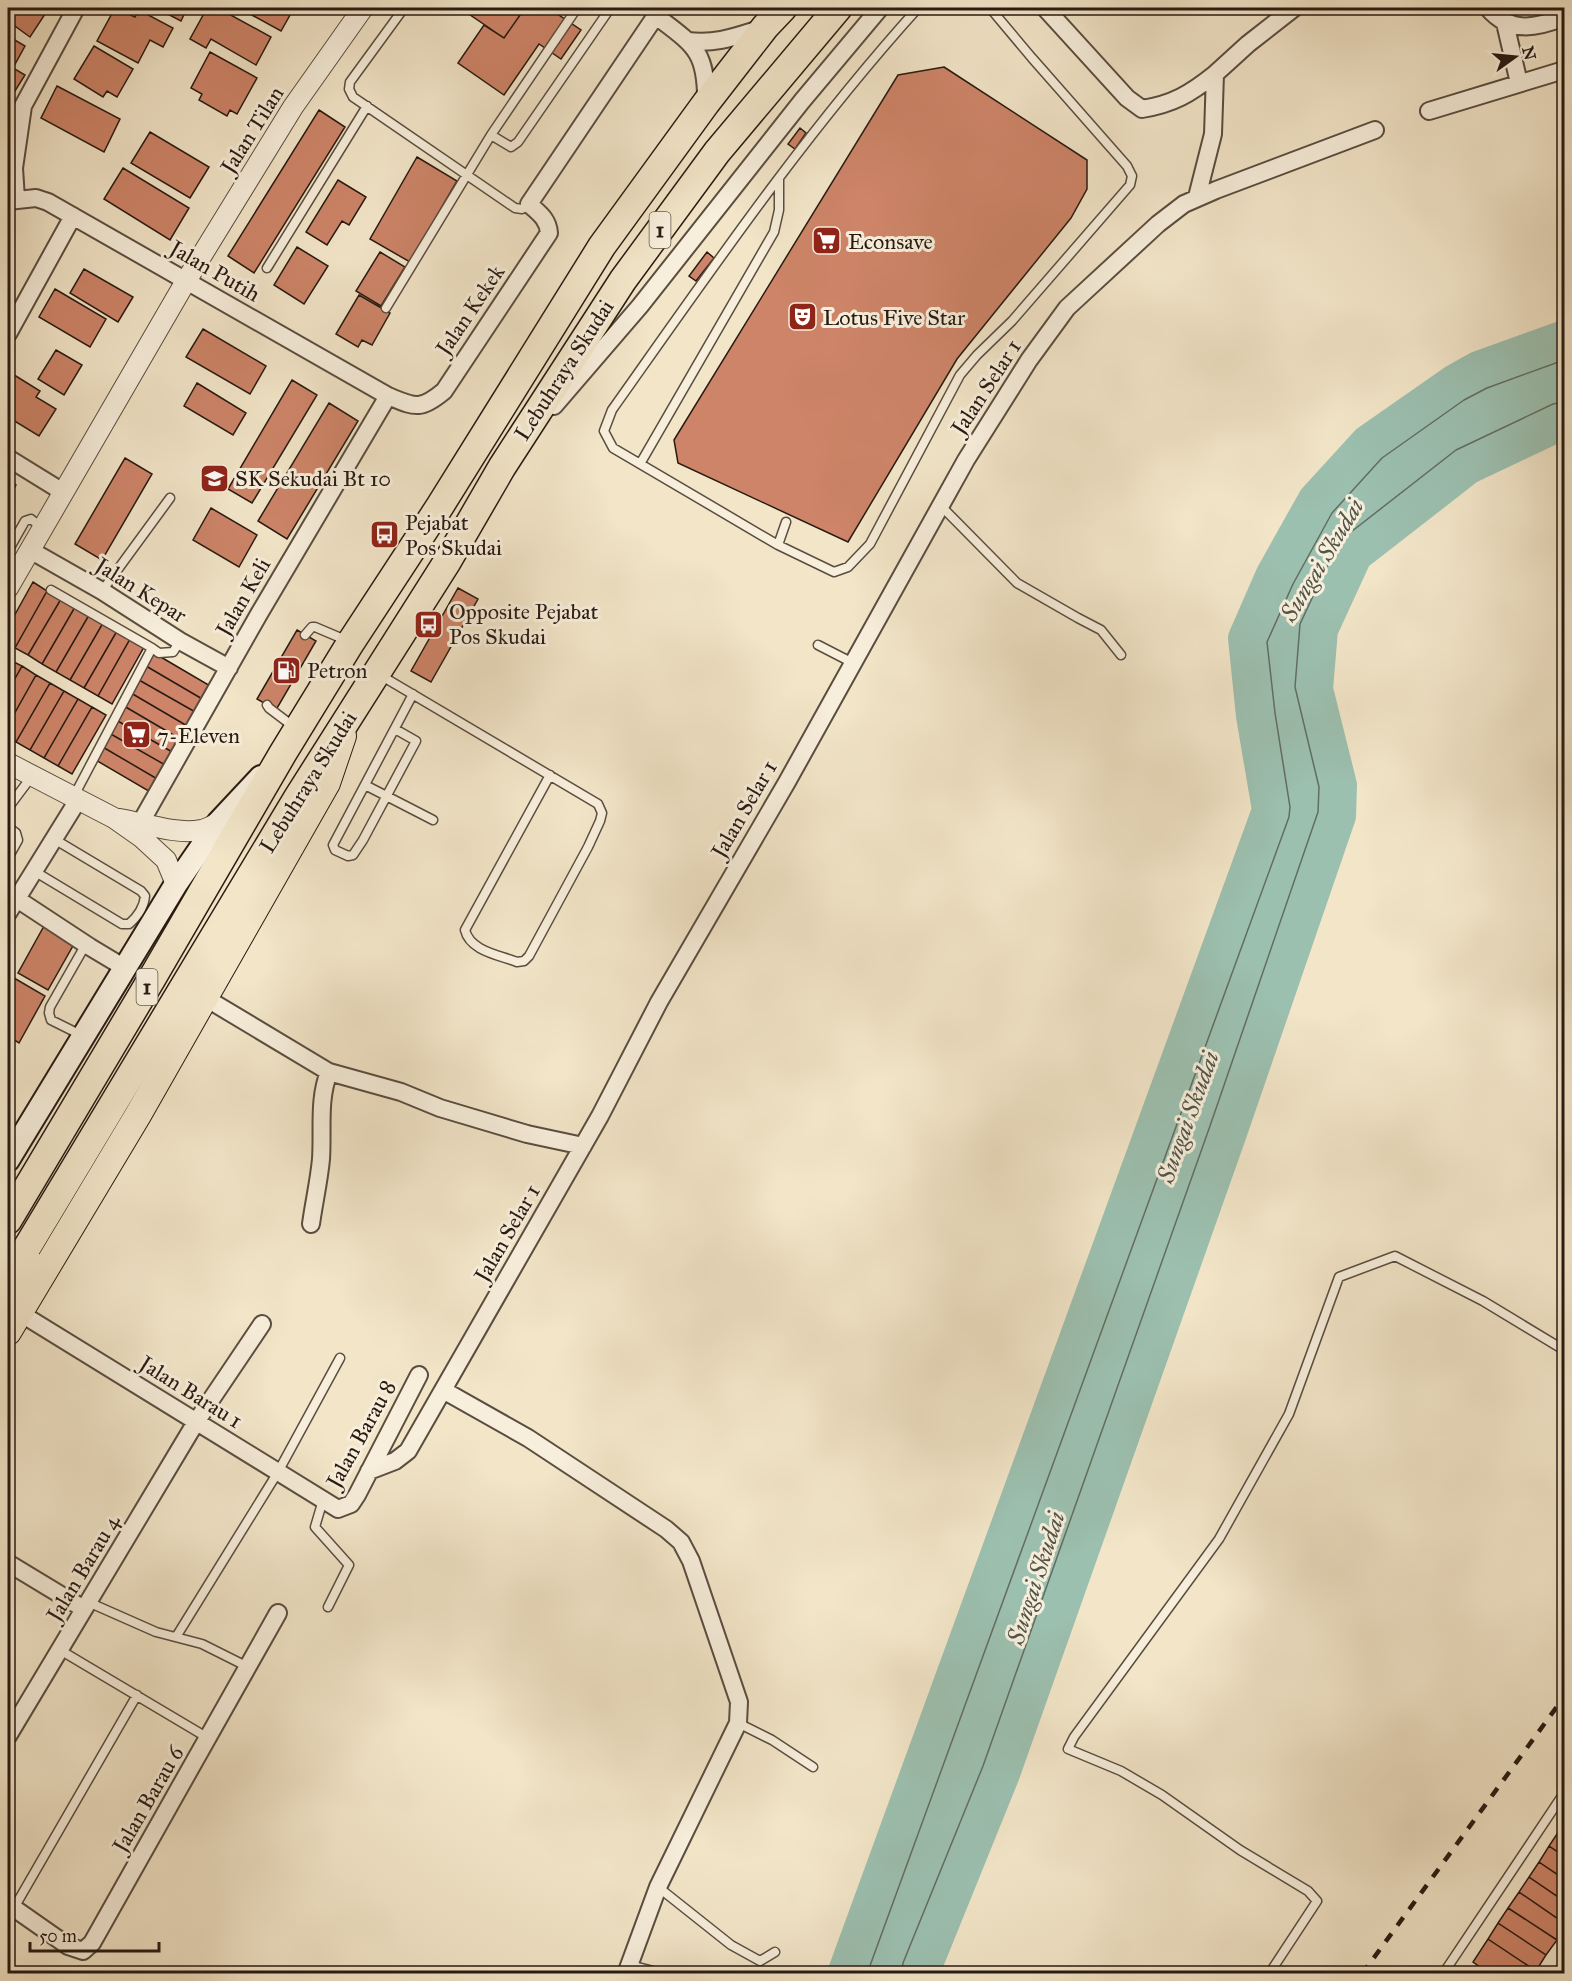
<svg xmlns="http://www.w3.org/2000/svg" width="1572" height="1981" font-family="'IM FELL Great Primer',serif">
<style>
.water{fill:#9cc0b0;stroke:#6e7e71;stroke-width:1.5}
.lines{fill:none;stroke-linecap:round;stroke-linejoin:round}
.shore{stroke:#626d61;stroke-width:1.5}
.river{stroke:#9cc0b0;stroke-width:32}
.building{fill:#cd8468;stroke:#281a12;stroke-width:1.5}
.service-casing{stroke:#5a4d40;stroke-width:11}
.minor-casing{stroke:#5a4d40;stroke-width:20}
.tertiary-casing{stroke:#5a4d40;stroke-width:22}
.secondary-casing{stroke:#281a12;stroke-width:26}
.primary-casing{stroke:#281a12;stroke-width:28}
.trunk-casing{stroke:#281a12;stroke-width:30}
.service{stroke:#f7eedb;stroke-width:8}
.minor{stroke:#f7eedb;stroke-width:16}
.tertiary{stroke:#f7eedb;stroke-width:20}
.secondary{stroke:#f7eedb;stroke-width:22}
.primary{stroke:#f2e5c8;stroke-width:26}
.trunk{stroke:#f2e5c8;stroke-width:27}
.rail{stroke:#281a12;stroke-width:4.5;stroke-dasharray:10 10;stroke-linecap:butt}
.labels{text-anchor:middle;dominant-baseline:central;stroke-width:6;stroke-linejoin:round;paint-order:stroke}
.shield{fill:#f7eedb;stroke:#665a4e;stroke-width:1.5}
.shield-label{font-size:21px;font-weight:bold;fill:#281a12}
.street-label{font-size:22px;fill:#281a12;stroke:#f7eedb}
.poi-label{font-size:22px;fill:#281a12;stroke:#f7eedb;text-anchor:start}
.water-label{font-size:24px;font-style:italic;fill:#515449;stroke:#f7eedb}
</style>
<rect width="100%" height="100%" fill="#f2e5c8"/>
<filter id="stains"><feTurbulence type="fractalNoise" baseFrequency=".00333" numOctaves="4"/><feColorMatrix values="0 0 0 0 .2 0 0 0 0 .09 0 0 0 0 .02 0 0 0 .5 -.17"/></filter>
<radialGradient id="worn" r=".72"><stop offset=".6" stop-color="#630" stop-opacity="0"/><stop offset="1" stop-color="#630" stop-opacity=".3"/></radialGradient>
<path class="water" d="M1564 336V423L1469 468 1356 556 1322 630 1317 689 1341 785 1340 816 1231 1133 1004 1774 923 1973H843L1268 810 1252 716 1244 638 1272 574 1314 499 1367 441 1453 381 1478 367Z"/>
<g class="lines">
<path class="shore" d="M849 1974 1274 812 1258 715 1250 639 1278 577 1319 503 1371 445 1456 386 1481 373 1564 342
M857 1974 1281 815V808L1266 715 1258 641 1285 580 1325 507 1376 451 1460 393 1484 380 1564 350
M867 1974 1289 817 1290 807 1275 713 1267 642 1293 584 1332 513 1382 458 1464 400 1487 388 1564 360
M901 1974 903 1963 983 1766 1210 1126 1318 812 1319 787 1295 687 1300 624 1336 547 1342 539 1456 450 1553 404 1564 402
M910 1974 911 1966 991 1769 1219 1129 1327 814 1328 786 1304 688 1309 626 1344 550 1461 457 1557 412 1564 411
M917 1974 998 1772 1226 1131 1334 815 1335 785 1311 689 1316 629 1351 554 1466 464 1560 419 1564 418"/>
<path class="river" d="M843 1974 1268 810 1252 716 1244 638 1272 574 1314 499 1367 441 1453 381 1478 367 1564 336
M923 1974 1004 1774 1231 1133 1340 816 1341 785 1317 689 1322 630 1356 556 1469 468 1564 423"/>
</g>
<path class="building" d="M8 8H49L30 37 8 21Z
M115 8 135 17 139 10 173 28 163 47 150 40 138 63 97 41Z
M156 8H187L181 21Z
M207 8H218L271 37 256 65 211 39 206 48 190 39Z
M239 8H294L281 31Z
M460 8H525L504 38Z
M525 8H565L559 15 581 30 561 59 539 44 504 95 458 63 484 25 504 38Z
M8 36 25 46 13 68 25 75 15 91 8 86Z
M94 46 133 69 117 97 107 91 103 97 74 79Z
M210 52 257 78 237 114 230 110 227 116 199 100 202 94 191 88Z
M944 67 1087 160V189L1071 218 957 359 848 542 678 463 674 440 898 75Z
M57 86 120 119 104 152 41 118Z
M319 110 345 127 254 273 228 256Z
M800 128 806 133 795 149 788 144Z
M150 132 209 167 190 198 131 163Z
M417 157 457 181 410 262 370 239Z
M123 168 189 208 170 240 104 199Z
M338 180 366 197 349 225 342 221 327 245 306 232Z
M297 247 328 266 304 304 274 285Z
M380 252 405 267 381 306 356 291Z
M707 252 714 258 696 281 689 276Z
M84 269 133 297 118 322 70 293Z
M55 289 106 319 90 347 39 317Z
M359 295 390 313 372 345 362 340 358 347 336 334Z
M203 329 266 366 250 394 186 357Z
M56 350 82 365 64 395 38 379Z
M11 373 40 391 36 397 56 409 39 436 8 417V379Z
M292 380 317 395 252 503 228 489Z
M197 383 246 413 233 435 184 406Z
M329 403 358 421 287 539 258 521Z
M125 458 152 474 102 560 75 544Z
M8 479 16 485 8 500Z
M211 508 257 535 239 567 193 540Z
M33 582 47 591 15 648 8 643V627Z
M458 588 478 599 431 682 411 671Z
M47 591 61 599 28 655 15 648Z
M61 599 75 607 42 664 28 655Z
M75 607 89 615 56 672 42 664Z
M89 615 103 623 70 680 56 672Z
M103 623 117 631 84 688 70 680Z
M297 630 316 641 276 710 257 699Z
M117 631 130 639 98 696 84 688Z
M130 639 144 647 112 704 98 696Z
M154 653 212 687 204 700 146 666Z
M8 659 22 666 8 691Z
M22 666 36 675 8 725V691Z
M146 666 204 700 197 713 139 680Z
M36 675 50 683 16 742 8 737V725Z
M139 680 197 713 189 727 131 693Z
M50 683 64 691 30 750 16 742Z
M64 691 78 699 44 758 30 750Z
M131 693 189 727 182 740 124 706Z
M78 699 92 707 58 766 44 758Z
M124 706 182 740 174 753 116 720Z
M92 707 106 715 72 774 58 766Z
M116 720 174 753 167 766 109 733Z
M109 733 167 766 159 780 101 746Z
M101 746 159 780 152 793 94 759Z
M44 926 74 944 48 990 18 973Z
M14 978 45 996 19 1043 8 1036V990Z
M1559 1831 1564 1834V1856L1549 1846Z
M1549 1846 1564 1856V1879L1539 1862Z
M1539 1862 1564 1879V1901L1529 1877Z
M1529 1877 1564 1901V1923L1519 1892Z
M1519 1892 1564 1923V1928L1557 1940 1508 1908Z
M1508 1908 1557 1940 1546 1955 1498 1923Z
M1498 1923 1546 1955 1536 1971 1488 1939Z
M1488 1939 1536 1971 1535 1974H1490L1473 1962Z"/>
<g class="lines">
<defs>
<path id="service" d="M404 8 350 82 349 89 353 97 515 208 522 209 529 204
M918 8C805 133 709 273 612 410L604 431 613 448 778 545 834 572 848 567 870 544 960 375 977 355 1012 321 1130 185 1132 176 1127 166 1032 58 990 8
M491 135 511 147 518 142 609 10 608 8
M267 268 367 106
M386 308 491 135 577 8
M640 464 774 232 779 210V179
M941 506 1017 583 1078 618 1101 630 1121 655
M778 545 786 522
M8 551 25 521 31 519 42 528
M51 590 152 648 74 796
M102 591 170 498
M305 635 312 627H315L348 641
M818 645 853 663
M152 648 159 653 173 652 180 641
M380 675 598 804 602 813 600 821 588 847 529 956 524 961 517 962C499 955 470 951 465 930L550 775
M267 705 269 708 294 727
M395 729 416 741 363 840 353 855 348 856 335 850 333 845 413 694
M365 785 433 820
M8 808 32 776
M8 827 16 833 18 840 8 858
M34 871 122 924H129C137 917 144 907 145 896L141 891 54 839
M81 1035 51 1020 49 1013 50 1007 86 944
M323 1500 315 1527 349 1565 328 1607
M88 1602 156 1632 202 1644 248 1667
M176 1637 278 1472 340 1358
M60 1650 208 1738
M738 1723 772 1740 813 1767
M658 1887 731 1945 760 1961 775 1952
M14 1908 137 1695
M630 1965 665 1974
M1269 1974 1317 1901 1308 1891 1240 1850 1162 1795 1121 1771 1068 1749 1074 1737 1219 1539 1289 1414 1339 1277 1395 1256 1483 1301 1564 1350
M1443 1974 1564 1793"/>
<path id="minor" d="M1045 8 1127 98 1142 109C1173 104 1190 94 1215 74
M1488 8C1510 34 1537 28 1564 17
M656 16C694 45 707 51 706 103
M1505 23 1519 83
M688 41C718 44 734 37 763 28
M1429 111 1564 70
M1197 197 1213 134 1215 74 1248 44 1294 8
M16 199 14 168 23 106 76 8
M8 201 36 198 48 202 388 396C415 407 420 411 444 391L549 233C548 219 539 213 529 204L661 8
M8 334 73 216
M554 406 640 306 802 101 880 8
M8 458 63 492
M30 550 102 591 180 641 229 668
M141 822 259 614 388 396
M17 899 90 947 125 968
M8 913 78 800
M204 997 329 1072 401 1092 440 1108 527 1134 583 1146
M311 1224C314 1202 319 1181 321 1159 323 1129 318 1100 329 1072
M20 1313 338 1509 351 1504 357 1495 419 1375
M443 1390 528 1438 666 1529 681 1542 691 1561 739 1702 738 1723 658 1887 626 1974
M369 1471 395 1461 408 1451 600 1116 659 1002 787 782 966 460 1029 360 1067 308 1158 224 1184 204 1216 190 1375 130
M8 1563 84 1609
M8 1736 196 1422 262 1324
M8 1904 68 1946 83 1951 92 1943 278 1613
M1563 1974 1564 1971"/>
<path id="tertiary" d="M8 588 186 281 293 107 363 8
M8 763 114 818 141 837 166 860 176 884
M120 819C144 823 177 835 201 830 207 829 213 825 218 823"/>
<path id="secondary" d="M8 1160 176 884 218 823 261 777"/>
<path id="primary" d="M8 1332 138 1115 327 783 343 736"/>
<path id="trunk" d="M8 1220 151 980 283 753 351 642 440 506 602 246 706 103 765 27 783 8
M8 1279 298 797 447 562 502 467 623 280 717 152 838 8
M8 1308 30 1264"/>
</defs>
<use href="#service" class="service-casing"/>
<use href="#minor" class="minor-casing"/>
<use href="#tertiary" class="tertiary-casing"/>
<use href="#secondary" class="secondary-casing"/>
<use href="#primary" class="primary-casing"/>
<use href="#trunk" class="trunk-casing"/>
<use href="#service" class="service"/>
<use href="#minor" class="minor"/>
<use href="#tertiary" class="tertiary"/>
<use href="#secondary" class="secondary"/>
<use href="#primary" class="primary"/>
<use href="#trunk" class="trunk"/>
<path class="rail" d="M1362 1974 1564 1697"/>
</g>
<defs>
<symbol id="supermarket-square" viewBox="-11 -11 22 22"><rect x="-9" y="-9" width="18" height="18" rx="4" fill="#8f2418" stroke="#f7eedb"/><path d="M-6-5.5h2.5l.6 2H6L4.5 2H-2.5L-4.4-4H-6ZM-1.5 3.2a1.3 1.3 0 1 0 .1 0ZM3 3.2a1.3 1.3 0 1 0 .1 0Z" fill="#fff"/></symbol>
<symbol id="theatre-square" viewBox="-11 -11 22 22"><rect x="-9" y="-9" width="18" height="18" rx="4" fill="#8f2418" stroke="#f7eedb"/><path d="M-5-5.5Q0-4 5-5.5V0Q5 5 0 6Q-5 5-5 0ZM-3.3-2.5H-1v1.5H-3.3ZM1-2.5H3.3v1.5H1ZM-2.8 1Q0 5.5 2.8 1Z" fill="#fff"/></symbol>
<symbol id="school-square" viewBox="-11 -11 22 22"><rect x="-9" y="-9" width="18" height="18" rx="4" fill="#8f2418" stroke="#f7eedb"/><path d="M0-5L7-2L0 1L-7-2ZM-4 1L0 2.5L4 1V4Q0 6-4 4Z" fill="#fff"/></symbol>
<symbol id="bus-square" viewBox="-11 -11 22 22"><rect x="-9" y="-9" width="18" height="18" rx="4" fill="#8f2418" stroke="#f7eedb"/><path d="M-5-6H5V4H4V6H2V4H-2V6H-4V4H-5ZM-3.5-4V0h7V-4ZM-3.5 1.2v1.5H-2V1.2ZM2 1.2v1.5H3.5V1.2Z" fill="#fff"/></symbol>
<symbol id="fuel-square" viewBox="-11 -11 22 22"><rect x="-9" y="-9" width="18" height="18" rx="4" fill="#8f2418" stroke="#f7eedb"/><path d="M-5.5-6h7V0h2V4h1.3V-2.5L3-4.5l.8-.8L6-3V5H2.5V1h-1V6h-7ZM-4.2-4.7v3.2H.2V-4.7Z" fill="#fff"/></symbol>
</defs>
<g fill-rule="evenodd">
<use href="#supermarket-square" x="810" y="224" width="33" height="33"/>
<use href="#theatre-square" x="786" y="300" width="33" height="33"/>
<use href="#school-square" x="198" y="462" width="33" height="33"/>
<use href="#bus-square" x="368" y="518" width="33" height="33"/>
<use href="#bus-square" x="412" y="608" width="33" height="33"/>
<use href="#fuel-square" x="270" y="654" width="33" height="33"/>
<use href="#supermarket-square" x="120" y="718" width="33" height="33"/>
</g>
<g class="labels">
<g class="shield">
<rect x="649.5" y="212" width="21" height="36" rx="4.5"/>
<rect x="136.5" y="969" width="21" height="36" rx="4.5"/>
</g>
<g class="shield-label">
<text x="660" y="230">1</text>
<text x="147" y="987">1</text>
</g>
<g class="street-label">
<text transform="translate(252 130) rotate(-58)">Jalan Tilan</text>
<text transform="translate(215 271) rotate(30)">Jalan Putih</text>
<text transform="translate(470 310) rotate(-56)">Jalan Kekek</text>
<text transform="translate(564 370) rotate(-57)">Lebuhraya Skudai</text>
<text transform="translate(986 387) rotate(-57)">Jalan Selar 1</text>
<text transform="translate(141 590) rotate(32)">Jalan Kepar</text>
<text transform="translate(243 597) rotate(-60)">Jalan Keli</text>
<text transform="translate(308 782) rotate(-58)">Lebuhraya Skudai</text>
<text transform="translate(744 809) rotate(-60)">Jalan Selar 1</text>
<text transform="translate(507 1233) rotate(-60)">Jalan Selar 1</text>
<text transform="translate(191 1392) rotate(32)">Jalan Barau 1</text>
<text transform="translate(361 1434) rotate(-61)">Jalan Barau 8</text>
<text transform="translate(83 1568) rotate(-59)">Jalan Barau 4</text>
<text transform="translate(148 1799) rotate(-60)">Jalan Barau 6</text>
</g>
<g class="poi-label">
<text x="848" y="241">Econsave</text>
<text x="823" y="317">Lotus Five Star</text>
<text x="235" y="478">SK Sekudai Bt 10</text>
<text x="405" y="522">Pejabat<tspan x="405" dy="25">Pos Skudai</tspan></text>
<text x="449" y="611">Opposite Pejabat<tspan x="449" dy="25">Pos Skudai</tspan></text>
<text x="307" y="670">Petron</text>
<text x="157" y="735">7-Eleven</text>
</g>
<g class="water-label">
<text transform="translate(1322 560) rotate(-59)">Sungai Skudai</text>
<text transform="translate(1188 1117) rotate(-70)">Sungai Skudai</text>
<text transform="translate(1036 1578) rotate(-72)">Sungai Skudai</text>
</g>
</g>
<rect width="1572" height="1981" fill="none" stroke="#f2e5c8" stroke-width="30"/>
<rect x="9" y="9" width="1554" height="1963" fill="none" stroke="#281a12" stroke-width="3"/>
<rect x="15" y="15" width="1542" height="1951" fill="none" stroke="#281a12" stroke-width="1.5"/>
<g transform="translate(1515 57) rotate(75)" stroke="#f7eedb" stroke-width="4.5" paint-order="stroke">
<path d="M0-4.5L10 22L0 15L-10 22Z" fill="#281a12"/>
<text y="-9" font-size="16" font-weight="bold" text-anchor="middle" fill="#281a12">N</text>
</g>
<path d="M30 1942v9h129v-9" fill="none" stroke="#281a12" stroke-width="3"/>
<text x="39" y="1942" font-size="18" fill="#281a12" stroke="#f7eedb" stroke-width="4.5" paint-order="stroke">50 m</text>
<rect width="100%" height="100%" filter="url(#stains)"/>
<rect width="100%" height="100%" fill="url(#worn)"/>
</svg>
